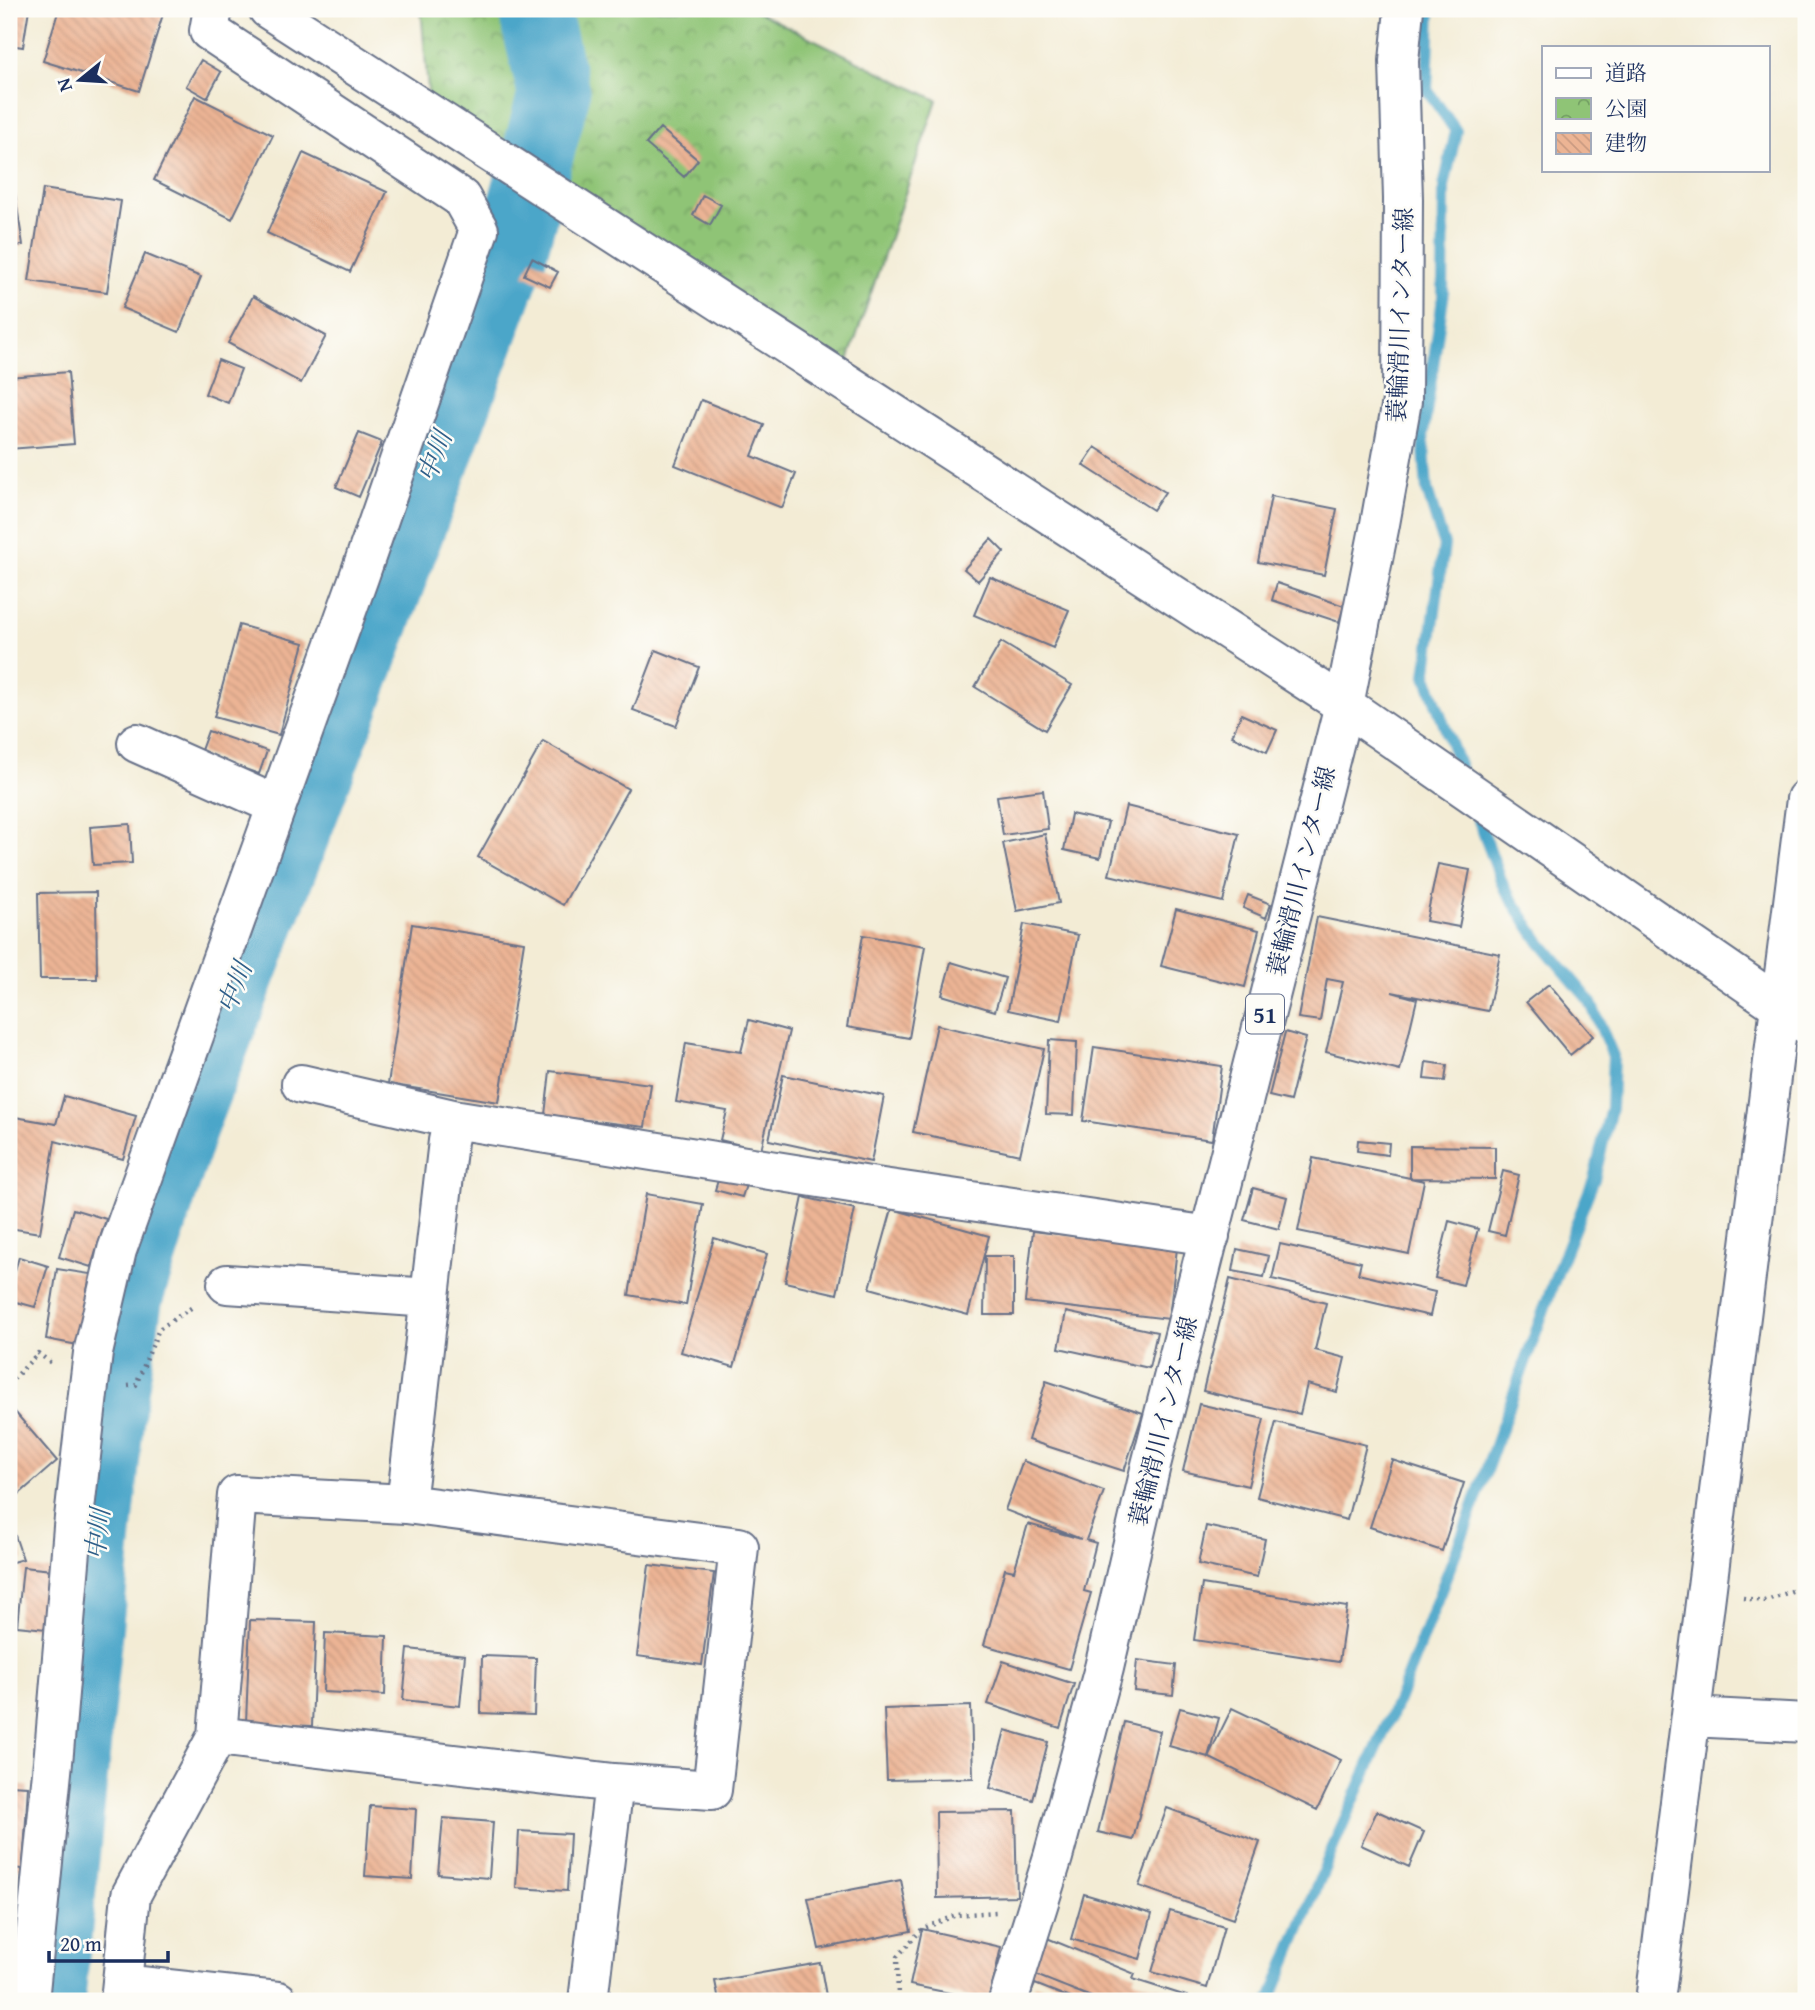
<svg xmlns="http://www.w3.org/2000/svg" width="1815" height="2010" font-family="'Gentium Book Plus','Noto Serif JP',serif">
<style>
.park{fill:url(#park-crowns);stroke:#557a6a;stroke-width:2}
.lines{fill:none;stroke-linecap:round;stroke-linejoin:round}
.stream{stroke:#4ca6c9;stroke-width:12}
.river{stroke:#4ca6c9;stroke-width:72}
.building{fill:url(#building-back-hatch)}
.minor-casing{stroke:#677188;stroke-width:42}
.major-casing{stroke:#677188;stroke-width:42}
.path{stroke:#677188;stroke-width:4.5;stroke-dasharray:2 5;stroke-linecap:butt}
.minor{stroke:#fff;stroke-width:38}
.major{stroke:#fff;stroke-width:38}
.labels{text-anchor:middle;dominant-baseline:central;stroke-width:5;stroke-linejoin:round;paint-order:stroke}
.shield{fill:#fdfcf7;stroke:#5f6c8c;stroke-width:2}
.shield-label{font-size:23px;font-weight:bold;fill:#1b2f5e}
.street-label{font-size:24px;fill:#1b2f5e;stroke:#fdfcf7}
.water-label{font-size:26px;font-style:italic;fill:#2f5f89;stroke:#fdfcf7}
</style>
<defs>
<pattern id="park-crowns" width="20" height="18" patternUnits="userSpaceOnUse" patternTransform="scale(1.75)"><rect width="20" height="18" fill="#8fc476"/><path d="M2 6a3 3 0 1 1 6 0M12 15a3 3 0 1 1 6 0" fill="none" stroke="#74a064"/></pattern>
<pattern id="building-back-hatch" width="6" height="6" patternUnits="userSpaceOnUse" patternTransform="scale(1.75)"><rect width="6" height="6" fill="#ecb494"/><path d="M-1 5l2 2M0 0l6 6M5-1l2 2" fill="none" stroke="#ca9b82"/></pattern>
</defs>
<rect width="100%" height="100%" fill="#fdfcf7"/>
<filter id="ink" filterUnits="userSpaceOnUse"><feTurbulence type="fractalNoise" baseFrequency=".0143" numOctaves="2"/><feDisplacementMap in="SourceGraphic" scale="14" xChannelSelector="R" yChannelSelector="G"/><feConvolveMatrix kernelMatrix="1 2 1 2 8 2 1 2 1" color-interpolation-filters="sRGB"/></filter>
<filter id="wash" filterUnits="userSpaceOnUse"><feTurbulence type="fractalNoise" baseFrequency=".00686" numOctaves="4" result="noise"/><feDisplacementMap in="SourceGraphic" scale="28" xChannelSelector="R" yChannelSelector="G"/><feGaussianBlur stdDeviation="1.57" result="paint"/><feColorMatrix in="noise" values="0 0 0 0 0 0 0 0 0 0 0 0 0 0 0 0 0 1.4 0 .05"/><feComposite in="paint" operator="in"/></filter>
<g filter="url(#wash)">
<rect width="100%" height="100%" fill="#f3ecd5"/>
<path class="park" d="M421 9H752L937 100 841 381 430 114Z"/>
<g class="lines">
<path class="stream" d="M1430 9 1427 90 1456 131 1444 187 1443 298 1423 434 1427 490 1444 545 1426 676 1462 773
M1270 2001 1338 1835 1398 1700 1468 1521 1561 1262 1594 1179 1611 1108 1613 1056 1590 1001 1539 941 1504 888 1474 807"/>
<path class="river" d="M49 2001 108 1420 127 1298 182 1125 342 709 511 253 554 94 534 9"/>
</g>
<g id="blocks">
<path class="building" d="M9 9H29L23 47 9 45Z
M59 9 164 11 139 91 43 61Z
M201 60 221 72 207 98 186 86Z
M195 96 273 135 232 219 154 180Z
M660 128 698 160 684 177 646 144Z
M303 153 387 192 350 272 267 233Z
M13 181 23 245 9 247V182Z
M43 189 121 201 107 292 29 281Z
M703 195 721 205 710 225 693 215Z
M145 254 201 277 179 332 122 308Z
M532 258 558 272 550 287 524 275Z
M253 296 326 336 301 383 228 343Z
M218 360 241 369 228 403 205 394Z
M68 372 74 444 9 449V377Z
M701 400 764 425 752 456 796 474 782 508 675 465Z
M359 433 382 442 359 497 336 487Z
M1095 447 1165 492 1153 510 1083 465Z
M1271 496 1337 509 1324 575 1258 562Z
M991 539 1004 552 978 581 964 569Z
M990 577 1069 610 1053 648 974 615Z
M1277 583 1344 606 1339 622 1272 600Z
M239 625 304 643 279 735 214 717Z
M1001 642 1072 685 1045 730 975 687Z
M656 650 699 667 676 726 633 710Z
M1241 714 1277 730 1267 752 1232 736Z
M208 731 267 751 259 774 200 753Z
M543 741 628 789 563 905 478 857Z
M1043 790 1048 829 1003 835 997 796Z
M1126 806 1239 834 1223 902 1109 875Z
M1071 814 1108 822 1100 858 1064 850Z
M130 824 132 863 93 865 90 827Z
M1045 834 1059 903 1017 911 1003 843Z
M1438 864 1470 870 1459 927 1426 921Z
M96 892 97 979H40L38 893Z
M1248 895 1271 904 1266 918 1243 908Z
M1176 909 1259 930 1245 987 1161 966Z
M1317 917 1500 954 1488 1011 1392 992 1417 999 1400 1071 1326 1052 1343 982 1327 979 1320 1021 1298 1018Z
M412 924 524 942 499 1102 388 1084Z
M1024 924 1078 935 1061 1021 1008 1010Z
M863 935 925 946 909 1038 847 1027Z
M951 962 1005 978 995 1011 942 995Z
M1549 984 1593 1036 1570 1055 1526 1002Z
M749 1020 789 1031 761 1150 720 1140 727 1111 676 1102 686 1043 741 1052Z
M937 1025 1044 1049 1020 1155 913 1132Z
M1285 1032 1306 1038 1290 1101 1269 1096Z
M1049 1040 1077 1042 1074 1115 1046 1114Z
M1094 1047 1222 1066 1212 1140 1083 1121Z
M1426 1062 1447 1065 1445 1081 1424 1079Z
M550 1071 651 1084 645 1127 545 1115Z
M783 1075 884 1096 871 1162 769 1140Z
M64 1096 136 1116 123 1159 55 1141 40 1233 9 1228V1116L56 1124Z
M1358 1140 1389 1143 1388 1155 1357 1151Z
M1410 1146 1495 1147V1179L1410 1178 1424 1181 1409 1254 1298 1231 1313 1158 1410 1178Z
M1503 1171 1519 1175 1505 1235 1488 1231Z
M720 1174 747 1182 742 1197 715 1190Z
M1253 1188 1287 1197 1279 1229 1244 1220Z
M646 1194 703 1204 686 1305 629 1295Z
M803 1197 855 1209 837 1294 785 1282Z
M73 1209 106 1219 91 1267 59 1257Z
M892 1209 989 1236 968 1315 870 1288Z
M1449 1221 1478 1229 1463 1285 1435 1278Z
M1033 1231 1177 1248 1169 1319 1025 1302Z
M714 1238 767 1254 734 1367 681 1352Z
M1280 1244 1361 1262 1358 1274 1435 1292 1430 1316 1272 1279Z
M1237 1249 1269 1256 1264 1277 1233 1271Z
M985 1256H1014V1315H984Z
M19 1257 48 1266 35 1307 9 1300V1290Z
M57 1269 90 1274 78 1345 46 1339Z
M1230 1279 1326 1303 1315 1350 1345 1358 1337 1392 1307 1384 1300 1414 1203 1391Z
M1066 1312 1157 1332 1149 1368 1059 1348Z
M1046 1381 1143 1413 1124 1471 1028 1440Z
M1199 1404 1264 1419 1248 1486 1183 1471Z
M15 1412 57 1461 18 1495 9 1484V1417Z
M1276 1422 1366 1445 1347 1520 1257 1497Z
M1392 1460 1464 1483 1442 1551 1370 1527Z
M1023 1461 1104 1491 1086 1540 1096 1543 1084 1591 1091 1593 1069 1669 984 1645 1005 1569 1014 1571 1028 1524 1081 1539 1005 1510Z
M9 1518 23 1559 9 1563Z
M1206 1526 1265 1539 1257 1577 1198 1564Z
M649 1565 714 1573 702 1665 637 1656Z
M23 1567 52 1570 46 1629 17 1626Z
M1202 1584 1347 1607 1339 1662 1194 1640Z
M250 1620 316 1622 312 1726 246 1723Z
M325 1633 387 1636 385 1695 323 1692Z
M408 1649 465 1655 460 1706 403 1700Z
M482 1656 536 1658 534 1715 481 1713Z
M1137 1660 1176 1665 1173 1695 1134 1691Z
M1003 1661 1074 1684 1060 1728 988 1704Z
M971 1706 973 1778 887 1780 884 1709Z
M1180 1708 1219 1718 1208 1757 1232 1708 1341 1760 1317 1810 1208 1757 1169 1746Z
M1124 1722 1160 1731 1133 1840 1098 1832Z
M1005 1730 1048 1742 1033 1800 990 1788Z
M9 1785 28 1786 23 1869 9 1868Z
M370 1806 416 1809 412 1879 365 1876Z
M1167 1808 1260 1842 1233 1919 1139 1886Z
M1015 1811 1017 1896 937 1898 936 1812Z
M1377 1811 1424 1832 1409 1867 1361 1845Z
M443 1818 493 1822 489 1878 438 1874Z
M519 1831 570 1834 567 1891 516 1888Z
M9 1872 16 1873 11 1925H9Z
M901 1880 911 1931 819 1949 808 1898Z
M1084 1894 1152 1914 1140 1959 1071 1939Z
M1170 1911 1224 1927 1207 1988 1152 1972Z
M922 1929 1001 1947 989 2001 910 1985Z
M1042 1936 1135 1974 1133 1979 1202 2001H1101L1028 1972Z
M820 1963 827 2001H719L715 1981Z
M1035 1984 1078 2001H1028Z"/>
</g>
</g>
<g filter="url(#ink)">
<use href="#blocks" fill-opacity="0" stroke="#677188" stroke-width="2"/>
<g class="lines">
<defs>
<path id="minor" d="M268 9 1344 705 1806 1024
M137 743 276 805
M301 1084 453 1119
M227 1284 430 1298
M406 1504 448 1141 453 1119 882 1188 1210 1236
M1691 1717 1806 1723
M217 1736 614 1783 588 2001
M122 1984 278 2001
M29 2001 54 1752 73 1527 88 1394 93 1353 117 1250 359 577 479 230 461 198 209 31 213 9
M120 2001 131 1895 217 1736 237 1495 406 1504 739 1547 712 1790 614 1783
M1655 2001 1806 799"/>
<path id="major" d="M1008 2001 1053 1857 1104 1668 1151 1465 1344 705 1380 524 1402 401 1403 199 1399 61 1404 9"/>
</defs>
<use href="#minor" class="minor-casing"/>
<use href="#major" class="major-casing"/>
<path class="path" d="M9 1384 38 1353 51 1363
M128 1386 136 1385 159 1329 194 1306
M1743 1598 1764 1601 1806 1586
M898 1999 897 1957 922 1929 956 1915 996 1912
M894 2001 898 1999 907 2001"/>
<use href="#minor" class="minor"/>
<use href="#major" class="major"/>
</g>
</g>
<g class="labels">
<rect class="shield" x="1246" y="994.5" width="38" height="39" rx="5"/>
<g class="shield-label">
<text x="1265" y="1014">51</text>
</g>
<g class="street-label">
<text transform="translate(1400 315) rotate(-88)">蓑輪滑川インター線</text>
<text transform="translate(1301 871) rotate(-76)">蓑輪滑川インター線</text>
<text transform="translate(1163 1421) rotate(-76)">蓑輪滑川インター線</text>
</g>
<g class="water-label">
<text transform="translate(434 456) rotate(-69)">中川</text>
<text transform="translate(234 987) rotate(-69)">中川</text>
<text transform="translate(97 1534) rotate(-84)">中川</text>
</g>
</g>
<rect width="1815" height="2010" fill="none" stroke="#fdfcf7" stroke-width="35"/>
<rect x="1542" y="46" width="228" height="126" fill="#fdfcf7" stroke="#a3aaba" stroke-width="2"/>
<rect x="1556" y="68" width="35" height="10" fill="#ffffff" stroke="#a3aaba" stroke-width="2"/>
<text x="1605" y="80" font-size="21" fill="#1b2f5e">道路</text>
<rect x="1556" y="98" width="35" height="21" fill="url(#park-crowns)" stroke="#a3aaba" stroke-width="2"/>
<text x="1605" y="116" font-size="21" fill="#1b2f5e">公園</text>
<rect x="1556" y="133" width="35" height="21" fill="url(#building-back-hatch)" stroke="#a3aaba" stroke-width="2"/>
<text x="1605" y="150" font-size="21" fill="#1b2f5e">建物</text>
<g transform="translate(80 80) rotate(252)" stroke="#fdfcf7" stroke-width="5" paint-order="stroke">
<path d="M0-5L12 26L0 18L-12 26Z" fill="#1b2f5e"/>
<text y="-10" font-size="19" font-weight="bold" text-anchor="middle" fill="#1b2f5e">N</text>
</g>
<path d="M49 1951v10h119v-10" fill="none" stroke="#1b2f5e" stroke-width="3.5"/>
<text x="60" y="1951" font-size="21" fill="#1b2f5e" stroke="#fdfcf7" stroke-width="5" paint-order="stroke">20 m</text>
</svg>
